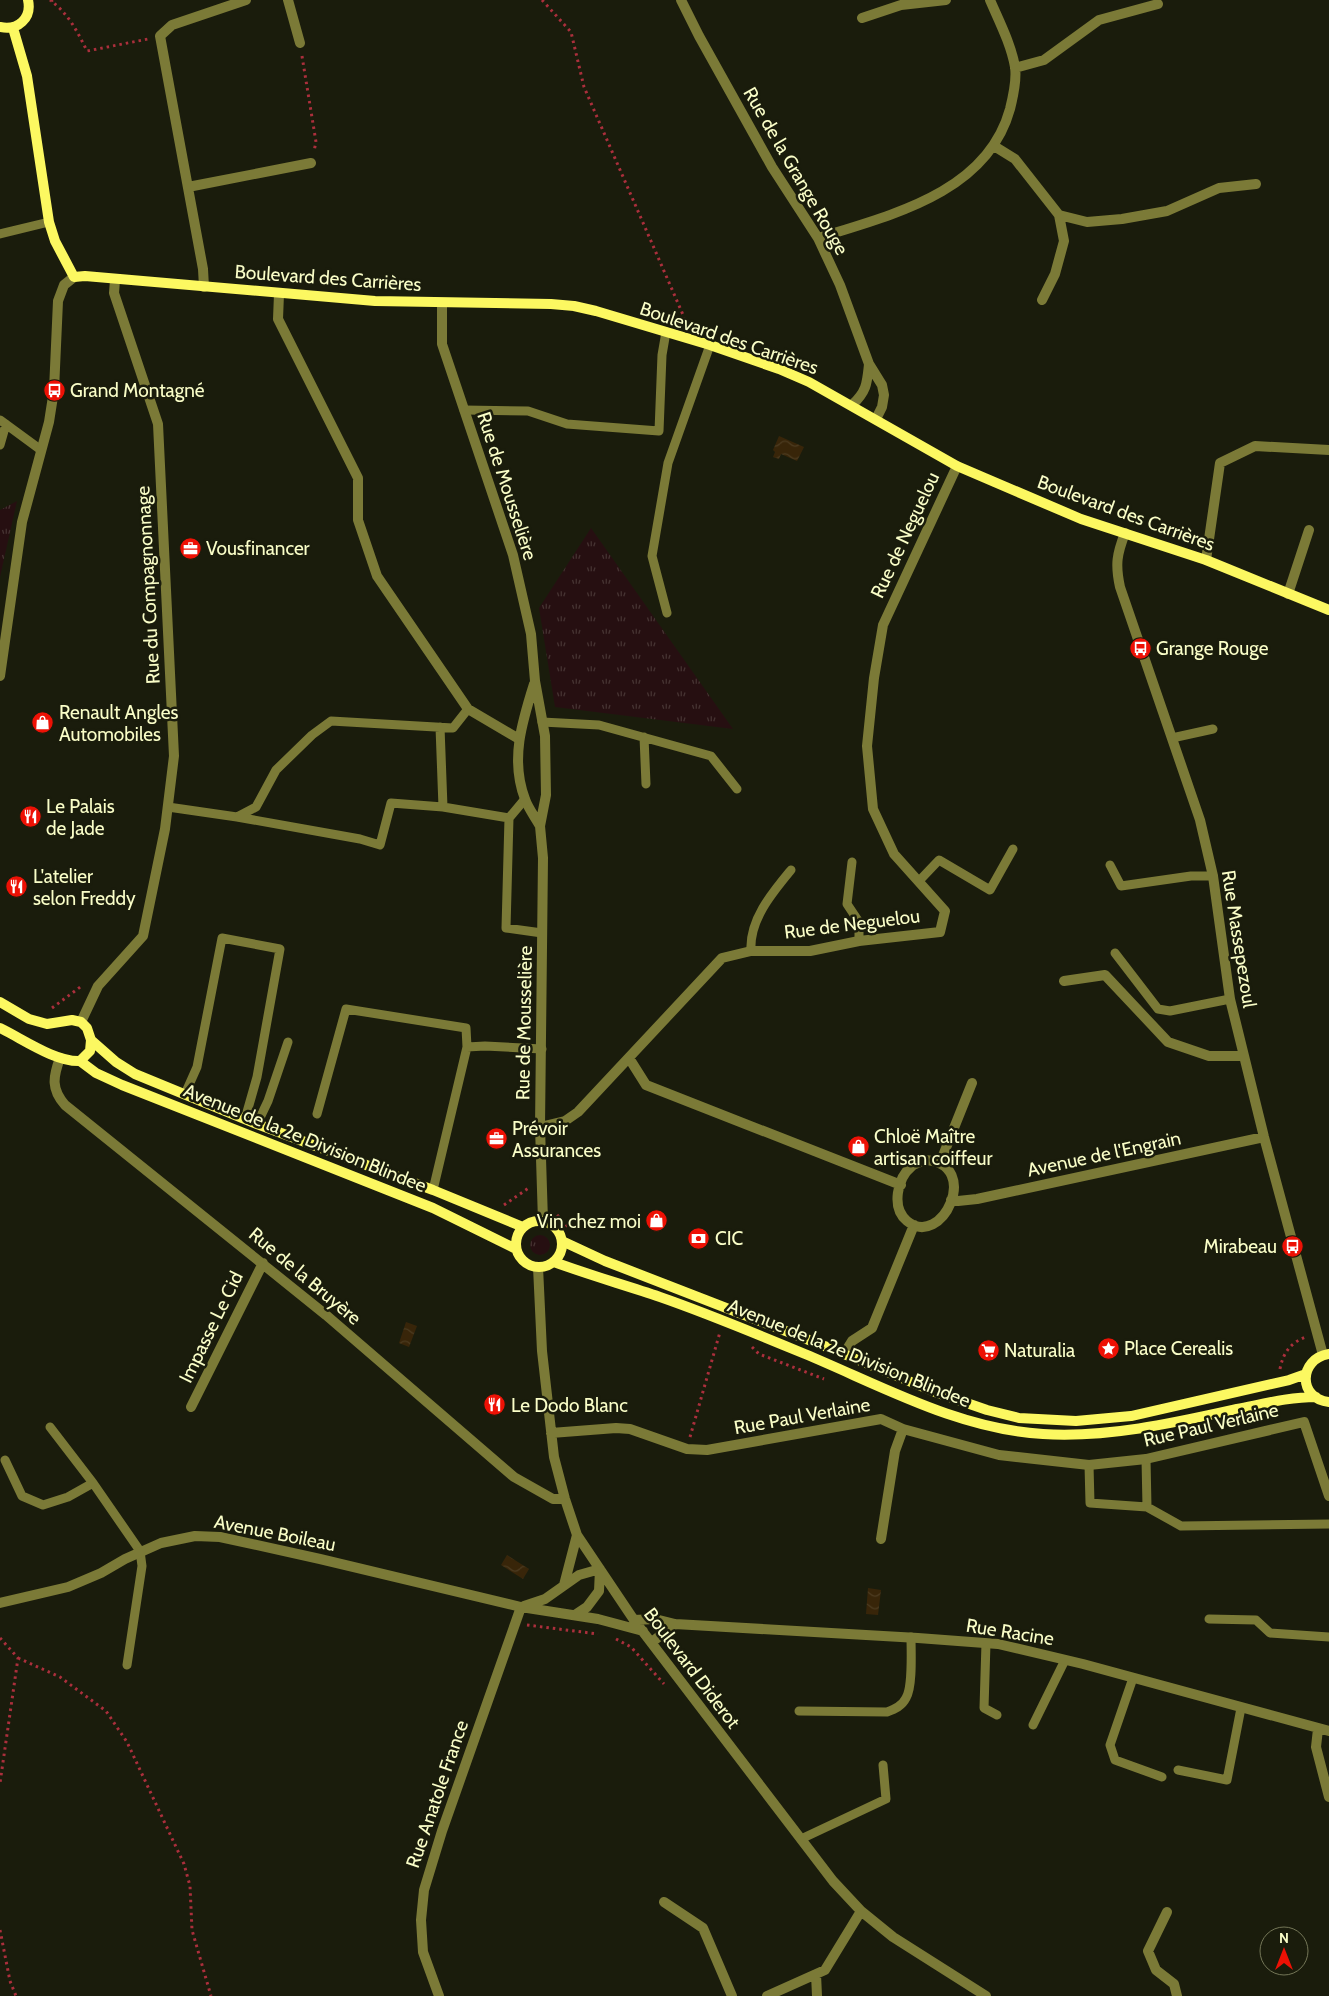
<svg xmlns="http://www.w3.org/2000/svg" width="1329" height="1996" font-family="Cabin,sans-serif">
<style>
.grass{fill:url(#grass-tufts)}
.water{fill:url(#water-waves)}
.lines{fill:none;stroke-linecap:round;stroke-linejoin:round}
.path{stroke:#ab2f3c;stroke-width:3;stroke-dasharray:2.5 4;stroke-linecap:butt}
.lane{stroke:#7b7a37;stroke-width:9}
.street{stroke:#7b7a37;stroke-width:10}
.secondary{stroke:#fcf861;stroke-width:10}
.labels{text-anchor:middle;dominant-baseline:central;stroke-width:5;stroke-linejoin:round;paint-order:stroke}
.street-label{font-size:19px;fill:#fafec8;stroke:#1a1c0c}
.poi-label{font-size:19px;fill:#fafec8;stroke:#1a1c0c;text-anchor:start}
</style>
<defs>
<pattern id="grass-tufts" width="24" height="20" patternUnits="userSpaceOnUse" patternTransform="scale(1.25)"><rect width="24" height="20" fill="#260f11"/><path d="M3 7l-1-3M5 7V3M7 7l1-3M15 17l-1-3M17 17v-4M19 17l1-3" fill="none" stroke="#463332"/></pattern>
<pattern id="water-waves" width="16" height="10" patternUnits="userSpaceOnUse" patternTransform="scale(1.25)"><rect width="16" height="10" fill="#382509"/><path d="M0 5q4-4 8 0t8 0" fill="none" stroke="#4c3b20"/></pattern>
</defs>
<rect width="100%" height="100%" fill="#1a1c0c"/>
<path class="grass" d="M17 501 0 577V510Z
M591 528 733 729 555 707 539 608Z
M530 1245a10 10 0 1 1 20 0a10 10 0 1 1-20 0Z"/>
<path class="water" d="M779 436 804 447 797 461 781 454 779 459 773 457 775 452 773 450Z
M406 1322 417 1326 409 1347 399 1343Z
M507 1555 529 1569 523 1579 501 1565Z
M868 1588 881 1590 878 1615 866 1614Z"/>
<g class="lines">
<path class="path" d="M53 0 51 1C69 14 78 33 87 51L148 39
M542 0 571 32 584 87 684 317 683 324
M302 56 316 142 314 151
M52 1008 83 985
M504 1205 530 1187
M557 1215 570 1229
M752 1347 759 1354 824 1379
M1280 1369C1283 1353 1290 1343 1306 1337
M690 1437 720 1332
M527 1625 598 1634
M0 1638 18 1658 0 1783
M616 1639 631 1647 664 1684
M18 1658 60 1677 106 1711 127 1742 184 1864 190 1886 192 1930 211 1996
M0 1930 10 1981 16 1996"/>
<path class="lane" d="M0 234 49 222
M464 410 528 411 567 424 659 431 662 355 666 332
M0 420 41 450
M0 445 6 424
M667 613 652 556 668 463 710 345
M542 722 599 725 711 756 737 789
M440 727 443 807
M644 737 646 784
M1172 738 1213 729
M168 807 237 817 256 807 276 770 312 735 331 721 453 728 468 709
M237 817 360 839 380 845 391 803 443 807 509 818 506 928 542 933
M509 818 525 799
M852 862 847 904 859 922V941
M1110 865 1121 886 1191 876H1213
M919 881 939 860 990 890 1013 849
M751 951C749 920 772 893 791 870
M1115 953 1158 1009 1170 1011 1230 999
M185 1094 197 1067 222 938 280 949 257 1077 245 1119
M317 1114 346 1009 466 1028 467 1047
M257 1124 268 1101 288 1042
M433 1190 467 1047 485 1046 542 1049
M50 1427 93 1483 140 1551 142 1566 127 1665
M5 1460 22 1496 43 1505 68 1497 93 1483
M1089 1465 1090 1503 1147 1507 1146 1459
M1147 1507 1181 1526 1329 1524
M1209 1619 1256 1620 1270 1633 1329 1637
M986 1643 984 1708 997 1715
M1133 1678 1110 1745 1115 1760 1162 1777
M799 1711 887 1712C895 1709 902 1706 906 1698 913 1687 911 1651 911 1637
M1033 1725 1065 1660
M1178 1770 1227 1780 1241 1708
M801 1839 886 1799 883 1765"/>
<path class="street" d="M288 0 300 43
M681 0 699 36 772 167 818 238 840 285 869 364 882 385 884 395 882 407 876 419
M862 18 901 5 946 0
M1015 68 1044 60 1099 20 1158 4
M994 146 1015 159 1059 215 1087 222 1122 219 1167 211 1219 188 1256 184
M188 187 311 163
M818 238C891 215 987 193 1010 109 1013 97 1017 80 1015 67 1011 44 999 21 990 0
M204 287 203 269 160 36 172 25 246 0
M279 294 278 319 358 478V520L377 576 468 709 519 739
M1042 300 1055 274 1064 241 1059 215
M442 303V344L513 555 531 634 535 681 545 736 546 795 540 826 543 858 540 1127 543 1221
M852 405C867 391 867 383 869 364
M1125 533C1117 554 1115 564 1120 587L1200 820 1213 876 1230 999 1264 1137 1323 1355
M1206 560 1220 463 1255 446 1329 450
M1288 594 1309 530
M0 676 22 522 49 422 54 390 58 301 64 285 74 277
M534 684C522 722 510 760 525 799 528 808 535 817 540 826
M1064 981 1105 975 1168 1042 1209 1056H1243
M81 1022 98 986 143 936 165 829 174 756 158 424 114 293 115 280
M60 1058C53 1077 51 1089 65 1105L326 1315 514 1477 553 1499H565
M629 1058 646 1085 901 1185
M540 1127 565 1121 578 1112 722 958 751 951H810L859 941 940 932 945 911 894 854 873 809 867 746 874 678 883 625 957 466
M926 1160C982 1164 942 1250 907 1221 891 1208 897 1178 912 1166 916 1163 921 1162 926 1160Z
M940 1163 972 1083
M951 1200 958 1201 977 1199 1264 1137
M538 1267 542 1351 554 1457 565 1499 577 1535 634 1620 833 1881 861 1911 893 1937 986 1996
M844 1354 852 1341 872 1328 914 1225
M191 1407 263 1263
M551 1433 616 1428 630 1429 687 1449 707 1450 881 1419 903 1429 999 1455 1089 1465 1146 1459 1304 1422 1329 1496
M881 1539 895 1451 903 1429
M564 1585 577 1535
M0 1603 68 1587 101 1573 125 1559 161 1543 195 1536 220 1537 320 1559 521 1607 598 1619 643 1631
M524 1606 545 1599 579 1575 600 1569
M575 1615 587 1607 599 1591 600 1569
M634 1620 655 1619 675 1624 918 1638 998 1644 1083 1664 1329 1731
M652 1642 675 1624
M1318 1729 1316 1747 1329 1797
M664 1902 703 1928 732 1996
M1167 1912 1148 1951 1156 1970 1174 1984 1177 1996
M816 1974 817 1996
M439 1996 423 1952 421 1920 424 1890 442 1831 521 1607
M767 1996 825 1970 861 1911"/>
<path class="secondary" d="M0 27C18 31 32 18 28 0
M13 28 27 76 49 222 55 241 74 277 85 276 375 301 551 304 574 306 596 311 710 345 779 369 809 382 957 466 985 478 1081 519 1206 560 1329 610
M0 1002 29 1019 47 1024 72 1020 81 1022 87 1028 91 1040 90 1051 80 1061C55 1062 23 1039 0 1028
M91 1040 116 1062 135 1074 257 1124 433 1190 523 1227
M80 1061 96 1073 122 1085 433 1208 516 1249
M516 1244a23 23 0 1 1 46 0a23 23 0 1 1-46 0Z
M562 1241 605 1261 827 1347 935 1392 987 1410 1019 1418 1076 1421 1131 1416 1289 1380 1306 1374
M554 1262C589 1275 625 1285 660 1297 709 1314 757 1334 805 1354 882 1386 958 1429 1043 1434 1108 1438 1174 1423 1237 1409 1263 1404 1289 1397 1316 1397
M1329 1354C1298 1359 1298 1399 1329 1402"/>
</g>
<defs>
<symbol id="bus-disc" viewBox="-11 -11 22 22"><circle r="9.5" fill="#ed1105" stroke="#1a1c0c"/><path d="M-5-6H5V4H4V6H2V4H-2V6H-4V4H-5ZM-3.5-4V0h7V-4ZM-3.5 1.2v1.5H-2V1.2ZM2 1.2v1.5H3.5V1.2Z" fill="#fff"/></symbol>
<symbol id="office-disc" viewBox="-11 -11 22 22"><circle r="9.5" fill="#ed1105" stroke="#1a1c0c"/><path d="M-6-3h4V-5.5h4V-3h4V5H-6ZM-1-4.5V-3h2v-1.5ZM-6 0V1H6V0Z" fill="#fff"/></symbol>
<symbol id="shop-disc" viewBox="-11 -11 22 22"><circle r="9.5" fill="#ed1105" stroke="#1a1c0c"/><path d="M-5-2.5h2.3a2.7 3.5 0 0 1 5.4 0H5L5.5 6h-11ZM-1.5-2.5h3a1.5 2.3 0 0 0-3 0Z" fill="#fff"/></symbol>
<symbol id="restaurant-disc" viewBox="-11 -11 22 22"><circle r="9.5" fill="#ed1105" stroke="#1a1c0c"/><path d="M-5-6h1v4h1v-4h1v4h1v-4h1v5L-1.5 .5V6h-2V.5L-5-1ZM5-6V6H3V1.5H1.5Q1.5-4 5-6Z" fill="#fff"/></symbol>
<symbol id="bank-disc" viewBox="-11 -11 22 22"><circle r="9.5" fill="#ed1105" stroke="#1a1c0c"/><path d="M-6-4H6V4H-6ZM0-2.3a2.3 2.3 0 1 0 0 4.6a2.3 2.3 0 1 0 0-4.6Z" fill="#fff"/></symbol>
<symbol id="sight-disc" viewBox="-11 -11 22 22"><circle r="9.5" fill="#ed1105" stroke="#1a1c0c"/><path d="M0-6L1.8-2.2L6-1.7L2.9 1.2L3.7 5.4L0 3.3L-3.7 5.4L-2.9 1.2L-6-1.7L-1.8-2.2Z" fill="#fff"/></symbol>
<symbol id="supermarket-disc" viewBox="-11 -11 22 22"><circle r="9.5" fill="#ed1105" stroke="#1a1c0c"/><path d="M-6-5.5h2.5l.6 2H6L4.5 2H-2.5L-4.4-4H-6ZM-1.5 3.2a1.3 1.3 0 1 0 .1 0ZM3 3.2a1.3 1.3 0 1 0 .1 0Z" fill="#fff"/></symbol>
</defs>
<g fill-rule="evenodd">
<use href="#bus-disc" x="42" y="378" width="25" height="25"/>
<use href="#office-disc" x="178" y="536" width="25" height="25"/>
<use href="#bus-disc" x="1128" y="636" width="25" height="25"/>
<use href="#shop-disc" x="30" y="710" width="25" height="25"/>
<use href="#restaurant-disc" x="18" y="804" width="25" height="25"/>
<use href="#restaurant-disc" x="4" y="874" width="25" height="25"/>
<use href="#office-disc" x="484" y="1126" width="25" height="25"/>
<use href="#shop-disc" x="846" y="1134" width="25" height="25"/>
<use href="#shop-disc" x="644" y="1208" width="25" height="25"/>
<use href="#bank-disc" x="686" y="1226" width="25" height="25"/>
<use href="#bus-disc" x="1280" y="1234" width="25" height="25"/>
<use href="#sight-disc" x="1096" y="1336" width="25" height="25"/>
<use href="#supermarket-disc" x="976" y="1338" width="25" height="25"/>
<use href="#restaurant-disc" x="482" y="1392" width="25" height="25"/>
</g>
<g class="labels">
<g class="street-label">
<text transform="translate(796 171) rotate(60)">Rue de la Grange Rouge</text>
<text transform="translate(328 278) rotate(4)">Boulevard des Carrières</text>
<text transform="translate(729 338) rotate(19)">Boulevard des Carrières</text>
<text transform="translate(507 486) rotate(72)">Rue de Mousselière</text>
<text transform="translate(1126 513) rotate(20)">Boulevard des Carrières</text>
<text transform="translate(905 535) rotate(-65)">Rue de Neguelou</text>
<text transform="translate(148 585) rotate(-93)">Rue du Compagnonnage</text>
<text transform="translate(852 924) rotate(-7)">Rue de Neguelou</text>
<text transform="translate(1239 939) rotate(81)">Rue Massepezoul</text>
<text transform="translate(524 1023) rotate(-89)">Rue de Mousselière</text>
<text transform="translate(305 1138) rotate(22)">Avenue de la 2e Division Blindee</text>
<text transform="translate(1104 1154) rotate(-12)">Avenue de l'Engrain</text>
<text transform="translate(305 1276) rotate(40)">Rue de la Bruyère</text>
<text transform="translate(211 1327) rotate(-64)">Impasse Le Cid</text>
<text transform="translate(849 1353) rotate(22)">Avenue de la 2e Division Blindee</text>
<text transform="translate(802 1416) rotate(-10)">Rue Paul Verlaine</text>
<text transform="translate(1211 1425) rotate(-13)">Rue Paul Verlaine</text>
<text transform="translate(275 1533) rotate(11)">Avenue Boileau</text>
<text transform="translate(1010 1632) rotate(9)">Rue Racine</text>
<text transform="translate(692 1668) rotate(53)">Boulevard Diderot</text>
<text transform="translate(437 1794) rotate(-71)">Rue Anatole France</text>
</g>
<g class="poi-label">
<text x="70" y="390">Grand Montagné</text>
<text x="206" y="548">Vousfinancer</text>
<text x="1156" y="648">Grange Rouge</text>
<text x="59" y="712">Renault Angles<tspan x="59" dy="22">Automobiles</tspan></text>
<text x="46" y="806">Le Palais<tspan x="46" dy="22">de Jade</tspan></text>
<text x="33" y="876">L'atelier<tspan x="33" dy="22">selon Freddy</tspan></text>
<text x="512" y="1128">Prévoir<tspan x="512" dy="22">Assurances</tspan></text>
<text x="874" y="1136">Chloë Maître<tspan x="874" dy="22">artisan coiffeur</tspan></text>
<text x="641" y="1221" text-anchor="end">Vin chez moi</text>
<text x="715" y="1238">CIC</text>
<text x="1277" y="1246" text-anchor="end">Mirabeau</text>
<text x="1124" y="1348">Place Cerealis</text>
<text x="1004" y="1350">Naturalia</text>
<text x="511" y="1405">Le Dodo Blanc</text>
</g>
</g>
<g transform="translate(1284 1951)"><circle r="24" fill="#1a1c0c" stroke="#747657"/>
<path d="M0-4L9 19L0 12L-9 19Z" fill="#ed1105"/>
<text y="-8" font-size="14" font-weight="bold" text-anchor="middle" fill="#fafec8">N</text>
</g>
</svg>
